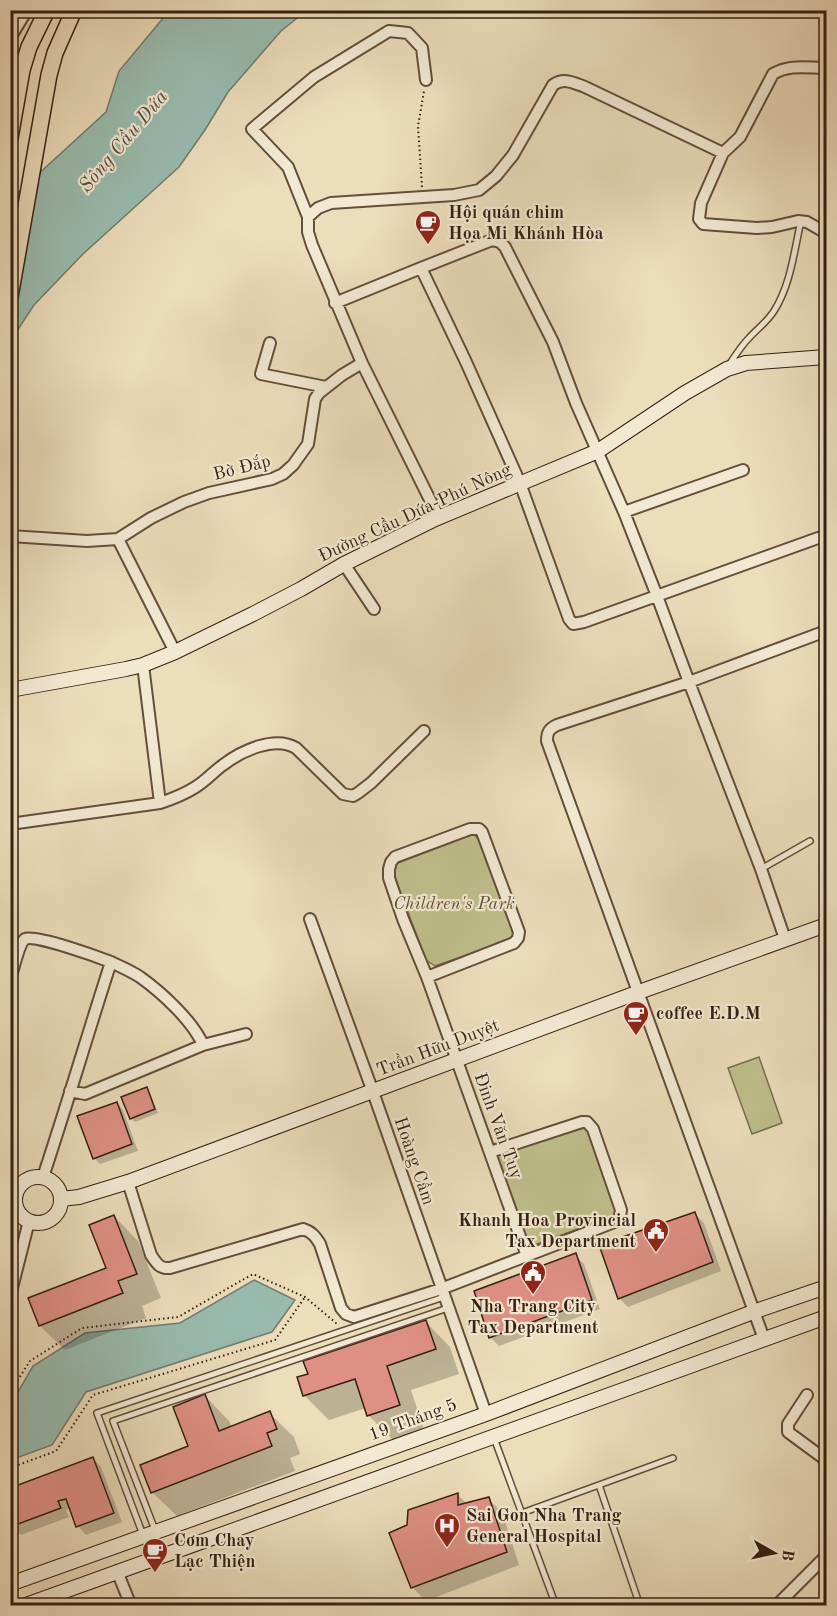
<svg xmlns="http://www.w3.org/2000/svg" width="837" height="1616" font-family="'Old Standard TT',serif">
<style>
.green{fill:#bebf8c;stroke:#7a6f4e;stroke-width:1.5}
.water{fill:#99bcb0;stroke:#717d70;stroke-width:1.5}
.shadow{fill:#0003}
.building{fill:#df9085;stroke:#361f11;stroke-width:1.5}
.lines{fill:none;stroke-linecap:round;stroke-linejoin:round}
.lane-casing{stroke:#644e3c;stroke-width:8}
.street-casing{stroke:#644e3c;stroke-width:14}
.secondary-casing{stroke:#361f11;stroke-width:16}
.primary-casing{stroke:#361f11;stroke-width:18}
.path{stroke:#361f11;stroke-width:2;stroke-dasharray:1.5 3;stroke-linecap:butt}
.lane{stroke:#f3e9d3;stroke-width:5}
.street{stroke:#f3e9d3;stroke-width:10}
.secondary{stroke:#f3e9d3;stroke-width:14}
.primary{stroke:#ecddbb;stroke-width:15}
.labels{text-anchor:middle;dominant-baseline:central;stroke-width:4.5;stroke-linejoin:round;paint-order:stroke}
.poi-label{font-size:18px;font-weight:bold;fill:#361f11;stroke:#f3e9d3;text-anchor:start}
.street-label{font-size:18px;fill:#361f11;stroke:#f3e9d3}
.park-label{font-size:18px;font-style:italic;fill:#5f4f36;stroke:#f3e9d3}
.water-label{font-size:20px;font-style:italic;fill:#544e41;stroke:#f3e9d3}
</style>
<rect width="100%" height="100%" fill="#ecddbb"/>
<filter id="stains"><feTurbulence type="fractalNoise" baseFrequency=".00333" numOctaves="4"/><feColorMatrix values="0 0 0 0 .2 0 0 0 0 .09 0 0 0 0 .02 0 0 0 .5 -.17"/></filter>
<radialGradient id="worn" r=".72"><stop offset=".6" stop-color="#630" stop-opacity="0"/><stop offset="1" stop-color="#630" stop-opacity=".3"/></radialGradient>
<path class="green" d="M474 834 479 840 514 933 512 939 435 966 426 960 394 875 393 870 398 863Z
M759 1057 782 1123 752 1134 728 1068Z
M583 1127 587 1130 616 1211 613 1216 529 1247 497 1156Z"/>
<path class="water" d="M169 11H306L281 31 228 92 205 130 179 167 83 254 34 305 11 340V199L106 112 119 71Z
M254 1280 295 1300 272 1332 86 1392 52 1445 11 1460V1404L33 1366 85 1333 180 1323Z"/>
<path class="shadow" d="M146 1089 150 1093 158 1113 135 1122 131 1118Z
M117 1103 123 1110 138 1151 100 1164 94 1158Z
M695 1214 704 1223 721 1271 628 1307 619 1298Z
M114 1216 138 1241 161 1298 142 1306 146 1318 65 1350 40 1326 30 1299 107 1269Z
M575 1255 584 1264 600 1309 499 1346 490 1337Z
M426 1322 450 1347 459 1374 411 1390 424 1430 393 1440 368 1415 366 1408 329 1420 305 1396 299 1378Z
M205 1396 229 1421 232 1427 269 1413 294 1437 300 1454 290 1458 295 1471 177 1516 152 1492 190 1447Z
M93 1458 101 1467 122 1522 86 1535 78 1526 71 1508 66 1510 69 1517 21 1535 16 1531 10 1533V1490Z
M458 1495 467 1504 488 1499 502 1512 519 1565 426 1601 412 1587 408 1526Z
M10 1541 18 1561 10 1563Z"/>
<path class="building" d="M147 1087 155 1109 130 1119 121 1097Z
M117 1102 132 1144 93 1159 77 1116Z
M695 1212 713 1262 618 1299 599 1245Z
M114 1215 137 1274 118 1281 123 1293 39 1326 28 1298 106 1268 89 1225Z
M576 1253 592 1300 489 1338 474 1291Z
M426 1320 436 1349 387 1366 400 1405 367 1416 355 1379 303 1396 297 1377 308 1374 303 1361Z
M205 1394 219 1431 270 1411 277 1429 267 1433 272 1446 151 1493 140 1465 188 1446 173 1407Z
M93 1457 114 1513 76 1527 66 1499 58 1501 61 1508 10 1527V1488Z
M458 1493V1505L489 1497 507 1552 411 1588 389 1533 407 1525 408 1510Z"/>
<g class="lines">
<defs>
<path id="lane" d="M729 365C735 356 741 346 749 338 757 329 767 322 774 311 791 284 794 251 801 221
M761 869 810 841
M494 1438 556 1606
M599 1485 640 1606
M522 1513 673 1458
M155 1530 113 1421 448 1308
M143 1535 97 1413 444 1297"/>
<path id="street" d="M10 38 27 10
M723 153 701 203 699 219 703 224 757 228 772 227 798 221 807 222 826 233
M308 217 288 167 252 129 314 77 389 31 408 33 422 48 426 80
M421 268 492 240 500 242 505 247 553 342 576 403 624 512 657 596 689 682 557 725C549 729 547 732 547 741L764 1339
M335 303 421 268 466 362 520 483 569 619 573 624 584 622 818 538 826 537
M270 343 261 374 326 387
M362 363 312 245 308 232V217L318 208 331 203 454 195 479 190 496 176 513 155 553 85C564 77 574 83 585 87L723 153 740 137 773 74C789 64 808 68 826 68
M624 512 743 470
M10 536 87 541 118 539 151 518 184 502 209 493 272 479 283 474 293 465 308 444 315 399 319 393 342 375 362 363 439 518
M118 539 175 652
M344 564 374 609
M160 803C172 799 183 795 194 788 205 782 213 772 223 765 241 751 275 735 296 748L343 794 353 796 358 793 371 783 424 731
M10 824 160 803 143 665
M310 919 373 1092 486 1414
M785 939 761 869 689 682 826 631
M427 977 514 943 518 938 519 932 482 832 479 829H470L395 857 391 862 389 869V878L403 919 427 977 527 1256
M10 979C13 971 19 943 25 939 35 934 98 957 111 962
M203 1045 246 1034
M43 1177C67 1105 88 1033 111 962 121 967 131 971 140 977 161 992 193 1021 203 1045L85 1094 70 1091
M128 1182 151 1255C157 1264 160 1269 170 1268L303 1229C312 1232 315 1236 320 1244L341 1308 346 1314 354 1317 441 1289 617 1221 620 1216 621 1210 593 1129 587 1122H582L490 1152
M10 1296 29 1221
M807 1395 788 1424V1432L826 1460
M117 1571 131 1606
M776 1606 826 1556"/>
<path id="secondary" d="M10 690 126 669 143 665 175 652 253 614 301 589 344 564 435 519 598 451 685 393 727 369 746 363 826 357
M15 1200a23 23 0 1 1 46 0a23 23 0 1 1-46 0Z
M61 1199 79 1197 128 1182 639 992 826 925
M10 1584 486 1414 753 1312 826 1287
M23 1606 826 1317"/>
<path id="primary" d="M10 138 22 70 29 47 47 10
M10 297 49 75 55 53 74 10"/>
</defs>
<use href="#lane" class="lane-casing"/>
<use href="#street" class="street-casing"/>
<use href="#secondary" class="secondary-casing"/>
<use href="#primary" class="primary-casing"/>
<path class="path" d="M422 187 418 126 424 91
M10 1392 30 1361 82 1328 178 1317 253 1274 305 1297 336 1323H337
M10 1468 56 1451 93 1395 275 1340 305 1297
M110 1606 117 1603"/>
<use href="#lane" class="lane"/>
<use href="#street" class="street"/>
<use href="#secondary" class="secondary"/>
<use href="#primary" class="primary"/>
</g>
<defs>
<symbol id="cafe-pin" viewBox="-11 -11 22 30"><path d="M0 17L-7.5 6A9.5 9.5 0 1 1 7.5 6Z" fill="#8f2418" stroke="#f3e9d3"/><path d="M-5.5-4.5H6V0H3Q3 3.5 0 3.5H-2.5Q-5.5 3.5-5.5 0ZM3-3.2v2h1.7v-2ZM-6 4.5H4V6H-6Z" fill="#fff"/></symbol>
<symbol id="civic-pin" viewBox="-11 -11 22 30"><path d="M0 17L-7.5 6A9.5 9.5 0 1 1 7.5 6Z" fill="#8f2418" stroke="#f3e9d3"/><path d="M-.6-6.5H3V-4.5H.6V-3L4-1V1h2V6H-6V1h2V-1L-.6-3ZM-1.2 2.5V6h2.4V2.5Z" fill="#fff"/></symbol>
<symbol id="hospital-pin" viewBox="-11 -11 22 30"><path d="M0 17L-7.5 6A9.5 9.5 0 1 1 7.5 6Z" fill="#8f2418" stroke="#f3e9d3"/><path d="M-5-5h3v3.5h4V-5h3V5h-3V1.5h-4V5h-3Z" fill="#fff"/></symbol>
</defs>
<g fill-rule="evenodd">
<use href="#cafe-pin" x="413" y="208" width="30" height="40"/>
<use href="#cafe-pin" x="621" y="999" width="30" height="40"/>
<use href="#civic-pin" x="641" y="1216" width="30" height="40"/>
<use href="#civic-pin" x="518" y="1258" width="30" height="40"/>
<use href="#hospital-pin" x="432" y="1511" width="30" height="40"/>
<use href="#cafe-pin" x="140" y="1536" width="30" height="40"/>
</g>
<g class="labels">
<g class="poi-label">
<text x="448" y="213">Hội quán chim<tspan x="448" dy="21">Họa Mi Khánh Hòa</tspan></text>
<text x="656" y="1014">coffee E.D.M</text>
<text x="636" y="1221" text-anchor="end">Khanh Hoa Provincial<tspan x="636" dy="21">Tax Department</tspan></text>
<text x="533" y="1307" text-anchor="middle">Nha Trang City<tspan x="533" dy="21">Tax Department</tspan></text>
<text x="466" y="1516">Sai Gon Nha Trang<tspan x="466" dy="21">General Hospital</tspan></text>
<text x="174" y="1541">Cơm Chay<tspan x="174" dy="21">Lạc Thiện</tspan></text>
</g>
<g class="street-label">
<text transform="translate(242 468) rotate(-14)">Bờ Đắp</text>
<text transform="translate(415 513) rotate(-25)">Đường Cầu Dứa-Phú Nông</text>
<text transform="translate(438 1048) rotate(-21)">Trần Hữu Duyệt</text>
<text transform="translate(498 1126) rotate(70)">Đinh Văn Tuy</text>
<text transform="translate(414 1161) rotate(71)">Hoàng Cầm</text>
<text transform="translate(413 1420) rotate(-20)">19 Tháng 5</text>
</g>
<g class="park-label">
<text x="454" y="904">Children's Park</text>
</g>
<g class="water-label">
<text transform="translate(124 142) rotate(-50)">Sông Cầu Dứa</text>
</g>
</g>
<rect width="837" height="1616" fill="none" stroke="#ecddbb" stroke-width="36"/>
<rect x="12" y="12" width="813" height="1592" fill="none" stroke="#361f11" stroke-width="3"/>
<rect x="18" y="18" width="801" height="1580" fill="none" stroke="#361f11" stroke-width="1.5"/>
<g transform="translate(774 1553) rotate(99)" stroke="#f3e9d3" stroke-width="4.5" paint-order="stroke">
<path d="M0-4.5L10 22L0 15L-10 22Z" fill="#361f11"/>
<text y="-9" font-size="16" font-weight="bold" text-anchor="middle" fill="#361f11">B</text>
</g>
<rect width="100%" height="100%" filter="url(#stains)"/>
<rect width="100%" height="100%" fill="url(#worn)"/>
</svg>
